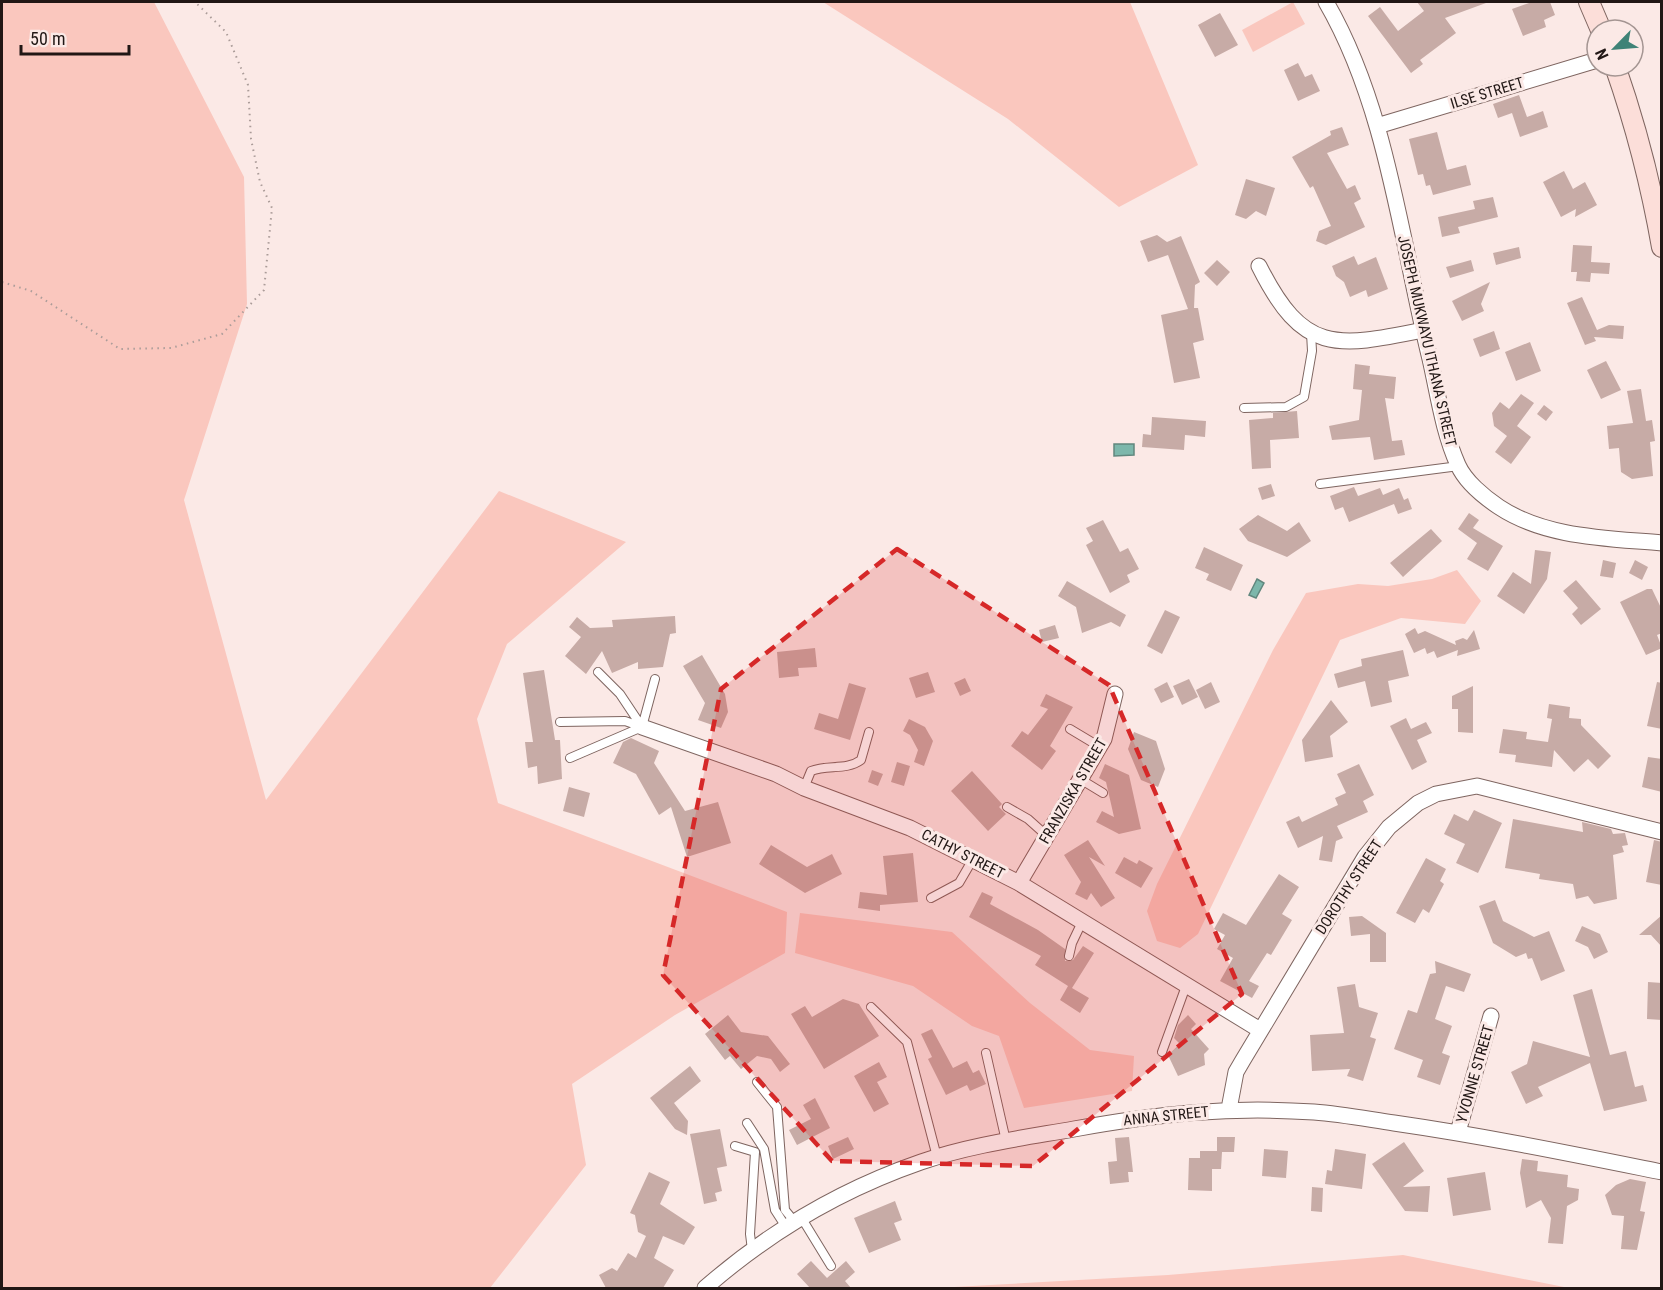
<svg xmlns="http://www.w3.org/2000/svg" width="1663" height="1290" font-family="'Roboto Condensed',sans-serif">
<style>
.green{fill:#fac7be}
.water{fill:#7db7ab;stroke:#61877e;stroke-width:1.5}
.building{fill:#c7aba6}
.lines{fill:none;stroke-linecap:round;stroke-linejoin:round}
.lane-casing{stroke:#7e6560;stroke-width:10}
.street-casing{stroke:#7e6560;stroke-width:17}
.secondary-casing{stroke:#7e6560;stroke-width:22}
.path{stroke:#ab9c99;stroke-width:2;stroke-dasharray:1.5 4.5;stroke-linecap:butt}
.lane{stroke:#fff;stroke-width:8}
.street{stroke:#fff;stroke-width:15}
.secondary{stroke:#fcded9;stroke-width:20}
.marked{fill:#d62828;fill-opacity:0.2;stroke:#d62828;stroke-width:4.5;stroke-dasharray:12 8;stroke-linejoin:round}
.labels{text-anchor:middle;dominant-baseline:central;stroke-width:6;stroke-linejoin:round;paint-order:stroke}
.street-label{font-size:15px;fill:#211715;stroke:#fbe9e6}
</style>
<rect width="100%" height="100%" fill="#fbe9e6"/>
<path class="green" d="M2 2H154L244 177 247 304 184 500 266 800 499 491 626 542 507 644 477 719 498 803 787 912 785 953 675 1015 572 1084 586 1165 490 1288H2Z
M823 2H1130L1198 165 1119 207 1008 119Z
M1293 2 1305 24 1253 52 1242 30Z
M1457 570 1481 601 1465 624 1401 618 1340 640 1198 934 1180 948 1157 941 1147 911 1157 884 1273 650 1306 593 1358 584 1388 586 1432 579Z
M800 913 952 932 1030 1003 1090 1050 1134 1056 1132 1091 1024 1108 999 1036 972 1026 913 986 795 953Z
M1403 1255 1569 1288H936L1168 1275Z"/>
<path class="water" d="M1114 444H1134V455L1114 456Z
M1257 579 1264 583 1256 598 1249 595Z"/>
<path class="building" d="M1417 2 1486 3 1445 18 1456 33 1420 60 1423 64 1411 73 1368 16 1380 7 1398 31 1424 11Z
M1532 2H1550L1555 15 1544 20 1546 27 1523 36 1512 9Z
M1220 13 1238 45 1215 57 1198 25Z
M1298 63 1305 77 1312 74 1320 91 1298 101 1284 70Z
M1519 95 1527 117 1543 111 1548 127 1520 137 1512 113 1498 118 1493 104Z
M1342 127 1349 145 1327 153 1347 189 1355 185 1361 199 1354 203 1365 227 1326 245 1316 241 1319 231 1331 226 1313 186 1310 188 1292 157 1331 135 1330 131Z
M1437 132 1447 170 1466 165 1471 185 1433 195 1430 185 1426 186 1423 174 1418 175 1409 139Z
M1564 171 1573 189 1585 182 1597 205 1575 217 1576 209 1561 217 1543 182Z
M1246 179 1275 188 1266 216 1256 211 1246 219 1235 215Z
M1493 197 1498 217 1458 227 1460 233 1442 237 1438 217 1475 209 1473 201Z
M1157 235 1167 242 1181 236 1200 282 1195 285 1194 308H1198L1204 340 1193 343 1200 378 1174 383 1161 315 1188 309 1168 255 1148 262 1140 241Z
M1573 245 1592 246 1591 262 1610 263 1609 274 1591 273 1590 282 1576 281 1577 272H1571Z
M1519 247 1521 258 1496 265 1493 253Z
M1354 256 1358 265 1376 257 1388 289 1368 297 1366 290 1350 297 1344 282 1336 276 1332 266Z
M1217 260 1230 272 1217 286 1204 273Z
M1471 260 1474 271 1450 278 1446 267Z
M1490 282 1481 304 1484 311 1462 321 1452 301Z
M1582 297 1597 330 1609 325 1624 326 1623 339 1594 337 1596 341 1585 345 1567 303Z
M1494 331 1500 349 1480 357 1473 339Z
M1530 342 1541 371 1516 381 1505 352Z
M1606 361 1621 390 1601 399 1587 370Z
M1355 364 1370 366 1369 374 1396 377 1394 399 1385 398 1392 441 1402 440 1405 455 1374 460 1370 437 1332 440 1329 426 1359 420 1362 390 1353 389Z
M1641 389 1646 421 1652 420 1655 441 1650 442 1653 476 1632 479 1621 472 1619 448 1609 449 1607 426 1633 423 1627 391Z
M1521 394 1534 403 1517 426 1531 437 1511 464 1495 452 1507 436 1494 426 1492 413 1500 402 1509 409Z
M1544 405 1553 412 1546 421 1537 414Z
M1297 411 1299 438 1270 440 1271 468 1252 469 1249 420 1273 418V413Z
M1152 417 1206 421 1205 437 1185 435 1184 450 1142 447 1143 434 1151 435Z
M1271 484 1275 496 1262 500 1258 488Z
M1354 487 1358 496 1380 488 1383 495 1399 488 1404 500 1408 498 1412 509 1398 514 1394 504 1349 522 1343 507 1335 510 1330 496Z
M1469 513 1479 520 1473 528 1503 546 1488 571 1467 559 1477 543 1458 529Z
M1258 515 1287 531 1299 522 1311 541 1287 557 1248 541 1239 529Z
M1103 520 1120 552 1128 548 1139 569 1127 575 1130 582 1110 593 1086 545 1093 541 1086 528Z
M1431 529 1442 541 1403 577 1390 563Z
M1204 547 1243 565 1231 591 1206 580 1209 574 1195 568Z
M1535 550 1551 552 1547 579 1524 614 1497 596 1513 572 1531 584Z
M1603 560 1616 563 1613 578 1600 576Z
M1635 560 1648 567 1642 580 1629 573Z
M1576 580 1601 609 1581 625 1572 614 1578 608 1563 591Z
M1067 581 1126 615 1120 627 1111 622 1082 633 1076 607 1058 596Z
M1647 589H1652L1662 610V633L1657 635 1662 648 1646 655 1620 602Z
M1165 610 1180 617 1162 654 1147 646Z
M675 616 676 633 670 634 663 667 638 669V662L612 673 602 651 586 674 565 656 581 637 569 627 577 617 590 628 613 627 612 620Z
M1055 625 1059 638 1042 642 1039 630Z
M1415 628 1418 634 1425 631 1456 645 1455 641 1463 638 1467 640 1474 630 1480 649 1457 656 1458 650 1437 658 1434 651 1427 654 1425 648 1414 653 1405 634Z
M815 648 817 667 798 668 799 676 779 678 777 652Z
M1403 650 1409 676 1388 681 1392 702 1371 707 1365 681 1338 688 1334 674 1362 666 1361 659Z
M702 655 725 694 728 712 721 728 698 720 705 703 683 666Z
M544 670 555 740H560L562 779 538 784 537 766 528 768 525 742H533L523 673Z
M928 672 935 692 916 698 909 678Z
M965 678 971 691 960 696 954 683Z
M1189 679 1198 697 1182 705 1173 686Z
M1167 682 1174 697 1161 703 1154 689Z
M1211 682 1220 702 1205 709 1196 690Z
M1657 682 1662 683V729L1647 726Z
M849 683 866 688 850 740 814 729 819 713 838 719Z
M1473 686V733L1458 732V709H1452V696Z
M1046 694 1073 707 1050 746 1056 751 1042 770 1011 746 1022 731 1028 735 1048 709 1040 706Z
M1331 700 1348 722 1330 736 1333 757 1305 762 1302 740Z
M1549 704 1570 707 1569 718 1581 719V725L1611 756 1598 769 1588 759 1574 772 1554 750 1552 767 1515 762 1516 755 1499 753 1503 729 1527 732 1526 739 1548 742 1552 719 1547 718Z
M1406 718 1411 729 1426 722 1432 733 1417 740 1427 762 1412 770 1390 726Z
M909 719 925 727 933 741 924 766 914 762 918 750 910 735 903 731Z
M1134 732 1156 741 1165 769 1158 787 1141 780 1128 749Z
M631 738 659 751 654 763 685 811 718 802 731 843 687 857 671 807 659 815 636 774 613 763 623 742Z
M1648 757 1662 759V792L1642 787Z
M897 762 910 766 904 786 891 782Z
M1105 764 1129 775 1141 829 1119 834 1096 822 1102 811 1114 817 1106 782 1099 778Z
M1359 764 1374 795 1363 801 1368 812 1337 826 1343 838 1336 841 1332 862 1319 860 1323 836 1298 848 1286 822 1299 816 1302 822 1338 805 1335 798 1346 793 1337 774Z
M872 770 883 774 878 786 868 782Z
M972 771 1002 804 999 807 1006 814 988 831 951 791Z
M569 787 590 793 584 817 563 811Z
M1474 810 1502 823 1478 873 1456 863 1465 844 1444 834 1454 814 1468 821Z
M1513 819 1583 832 1582 822 1611 829 1613 834 1625 833 1628 845 1622 846 1624 852 1613 855 1617 899 1594 904 1588 896 1576 899 1573 884 1539 879 1540 874 1505 868Z
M1088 840 1105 866 1089 857 1115 898 1101 907 1091 893 1087 900 1075 894 1081 882 1064 855Z
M1654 840 1662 842V885L1646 882Z
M771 845 807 867 832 854 842 874 805 893 759 864Z
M913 853 918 902 880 905V911L858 908 860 892 887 895 883 856Z
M1124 857 1137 864 1139 860 1153 868 1141 888 1115 873Z
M1426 858 1446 869 1440 881 1444 884 1429 913 1423 909 1415 923 1396 913Z
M1279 874 1299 887 1282 914 1292 920 1271 955 1267 953 1249 981 1259 986 1252 998 1220 981 1233 958 1217 949 1225 935 1214 929 1223 913 1246 925Z
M982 892 993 897 990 904 1038 930 1065 949V961L1073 960 1083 946 1094 953 1072 988 1089 998 1080 1013 1060 1000 1068 986 1035 965 1041 956 969 917Z
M1495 900 1503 921 1534 937 1549 931 1565 971 1541 981 1532 958 1528 959 1526 953 1516 957 1493 943 1479 906Z
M1662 915V947L1651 935H1639Z
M1362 916 1386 933V962H1370V934L1351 936 1349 917Z
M1582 926 1600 934 1608 952 1594 959 1588 947 1575 941Z
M1435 961 1471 974 1464 992 1446 986 1435 1019 1452 1026 1442 1053 1450 1056 1440 1085 1417 1077 1423 1060 1394 1049 1408 1010 1417 1013 1430 974 1436 973Z
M1648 982 1662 983V1020L1647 1019Z
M1355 984 1359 1007 1378 1013 1370 1037 1376 1039 1363 1081 1347 1076 1350 1069 1312 1071 1310 1035 1344 1033 1337 987Z
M1592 989 1610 1055 1626 1051 1635 1087 1643 1085 1647 1101 1604 1111 1590 1063 1538 1087 1543 1096 1526 1104 1511 1072 1527 1064 1533 1041 1590 1057 1573 995Z
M843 999 859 1004 879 1036 824 1069 791 1014 805 1006 812 1017Z
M728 1015 741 1032 768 1036 790 1064 780 1072 771 1059 757 1056 741 1069 730 1056 725 1060 705 1034Z
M1188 1015 1196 1024 1191 1029 1209 1049 1204 1054 1205 1065 1178 1076 1168 1055 1180 1044 1174 1038 1178 1025Z
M932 1029 953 1068 967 1061 973 1073 979 1070 986 1084 970 1091 967 1085 946 1095 928 1059 932 1057 921 1034Z
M879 1062 887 1077 877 1082 889 1104 874 1112 854 1076Z
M690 1066 701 1081 674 1103 688 1121 687 1135 675 1129 650 1098Z
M815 1098 830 1128 797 1145 789 1130 811 1119 803 1105Z
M720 1129 727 1166 717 1168 722 1191 715 1193 717 1201 704 1204 690 1134Z
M848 1137 854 1149 833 1159 828 1146Z
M1129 1137 1133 1172H1128L1129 1182 1110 1184 1108 1162 1117 1161 1115 1138Z
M1217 1137H1235L1234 1152H1222L1221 1169H1212V1191L1188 1190 1189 1158H1200V1151H1217Z
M1404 1142 1424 1171 1403 1187 1430 1186 1428 1212 1405 1211 1372 1164Z
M1264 1149 1288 1151 1286 1178 1262 1176Z
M1335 1149 1366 1154 1362 1189 1325 1184 1327 1170 1332 1171Z
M1522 1159 1538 1161 1537 1171 1568 1175 1567 1187 1579 1189 1578 1200 1567 1206 1563 1244 1548 1243 1551 1218 1541 1200 1526 1208 1520 1173Z
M649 1172 670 1182 660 1204 695 1227 684 1245 663 1236 654 1258 674 1270 663 1288H606L599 1275 612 1268 617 1271 628 1253 636 1258 646 1236 638 1232 635 1215 630 1213Z
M1485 1172 1491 1210 1453 1216 1447 1178Z
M1630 1179 1646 1182 1640 1211 1645 1212 1637 1250 1621 1249 1624 1216 1612 1215 1605 1195 1616 1185Z
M1312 1187 1323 1188 1322 1212 1311 1211Z
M895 1201 902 1220 894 1223 901 1240 869 1253 854 1218Z
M811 1261 827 1278 846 1261 855 1272 845 1281 851 1288H810L797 1274Z"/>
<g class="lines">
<defs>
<path id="lane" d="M1244 408 1286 407 1304 397 1312 351 1311 333
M1320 484 1459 466
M598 672 620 694 642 727
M560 722 625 721 642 727
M642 727 655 679
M1070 729 1100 747
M570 758 642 727
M1080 779 1103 793
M804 788 811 771C827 764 846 771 861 760L869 732
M1007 807 1028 819 1047 836
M931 898 959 883 973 859
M1069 956 1072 943 1082 922
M871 1007 907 1042 937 1157
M1162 1052 1186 986
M986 1053 1006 1141
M757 1082 777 1107 785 1210 794 1221
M747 1123 764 1149 775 1210 786 1227
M735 1146 755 1152 750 1234 752 1250
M801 1217 831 1266"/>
<path id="street" d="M1326 2C1387 107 1401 241 1430 359 1438 394 1443 432 1458 465 1465 481 1484 497 1499 507 1546 538 1607 538 1662 543
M1377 126 1597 60
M1259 266C1303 354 1335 348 1423 330
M642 727 776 774 804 788 910 828 1019 883 1260 1030
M1019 883 1104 739 1115 694
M1229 1109 1236 1072 1243 1060 1365 857 1389 827 1418 803 1436 794 1477 786 1662 832
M1458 1132 1491 1016
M705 1288C769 1232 840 1190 921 1162 970 1145 1023 1138 1074 1129 1158 1114 1228 1106 1314 1112 1341 1114 1367 1119 1394 1123 1484 1136 1572 1154 1662 1172"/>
<path id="secondary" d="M1589 2 1601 30
M1615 66C1636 126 1651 184 1662 247"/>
</defs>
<use href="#lane" class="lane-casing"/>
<use href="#street" class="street-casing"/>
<use href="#secondary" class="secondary-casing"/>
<path class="path" d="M2 282 31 291 120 349 171 348 222 334 264 290 272 208 260 182 251 139 248 85 226 32 195 2"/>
<use href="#lane" class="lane"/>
<use href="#street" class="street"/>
<use href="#secondary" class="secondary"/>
</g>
<path class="marked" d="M897 549 1109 685 1242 994 1033 1166 832 1161 663 975 721 689Z"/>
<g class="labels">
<g class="street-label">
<text transform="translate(1487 93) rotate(-17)">ILSE STREET</text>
<text transform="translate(1427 341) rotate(77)">JOSEPH MUKWAYU ITHANA STREET</text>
<text transform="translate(1073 791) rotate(-60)">FRANZISKA STREET</text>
<text transform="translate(963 854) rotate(27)">CATHY STREET</text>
<text transform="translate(1349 887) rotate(-57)">DOROTHY STREET</text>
<text transform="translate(1475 1074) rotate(-74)">YVONNE STREET</text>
<text transform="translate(1166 1116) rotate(-6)">ANNA STREET</text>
</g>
</g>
<rect width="1663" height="1290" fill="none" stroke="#211715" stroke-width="6"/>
<g transform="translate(1615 48) rotate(245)"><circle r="28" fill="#fbe9e6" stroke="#a49592" stroke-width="1.5"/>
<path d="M0-4.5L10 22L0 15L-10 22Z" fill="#3f8377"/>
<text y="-9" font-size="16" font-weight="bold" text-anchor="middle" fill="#211715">N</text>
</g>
<path d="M21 45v9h108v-9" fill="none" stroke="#211715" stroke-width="3"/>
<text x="30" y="45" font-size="18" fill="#211715" stroke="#fbe9e6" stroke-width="4.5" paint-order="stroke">50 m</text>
</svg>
